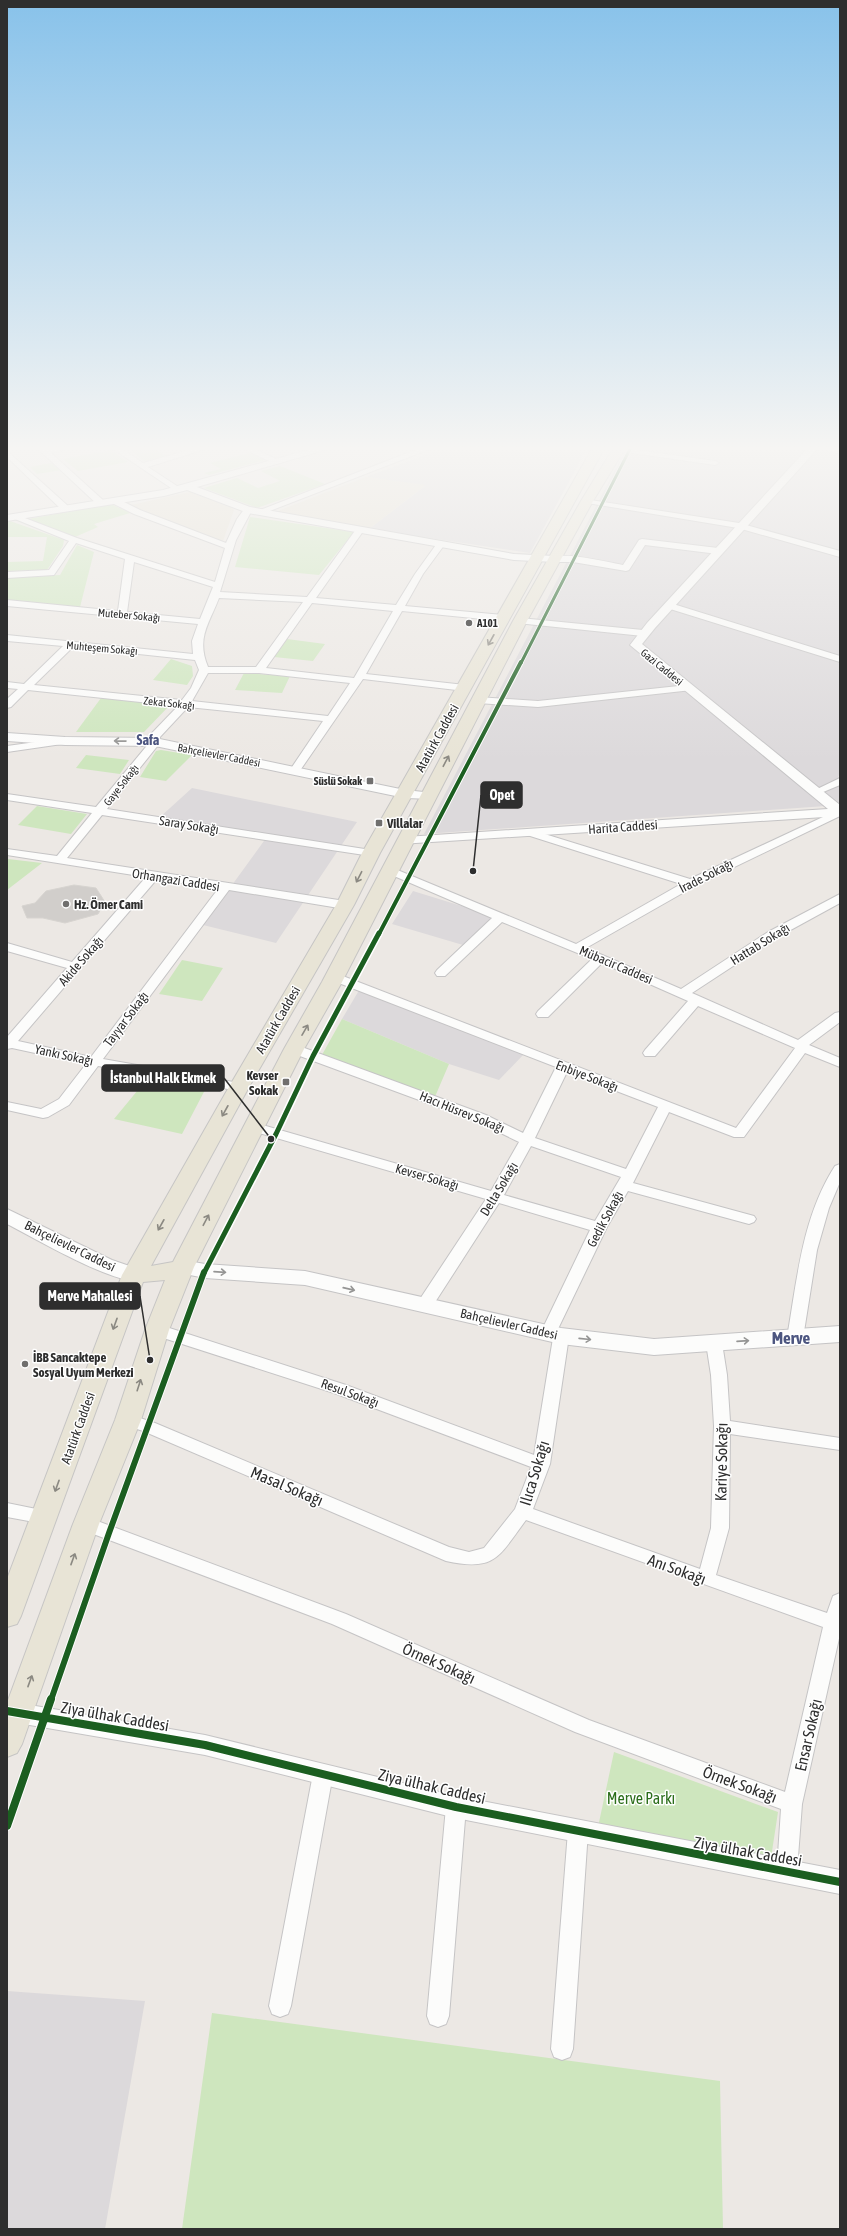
<svg xmlns="http://www.w3.org/2000/svg" width="847" height="2236" font-family="'Asap Condensed',sans-serif">
<style>
.industrial{fill:#dcd9db}
.education{fill:#e6e0d3}
.green{fill:#cee6be}
.building{fill:#d1cecb;stroke:#d7d4d0}
.lines{fill:none;stroke-linecap:round;stroke-linejoin:round}
.minor-casing{stroke:#c5c4c5;stroke-width:2}
.tertiary-casing{stroke:#c5c4c5;stroke-width:2}
.secondary-casing{stroke:#c5c4c5;stroke-width:2}
.primary-casing{stroke:#c6c5c4;stroke-width:2}
.minor{fill:#fcfcfb;fill-rule:evenodd}
.tertiary{fill:#fcfcfb;fill-rule:evenodd}
.secondary{fill:#fcfcfb;fill-rule:evenodd}
.primary{fill:#e8e4d6;fill-rule:evenodd}
.cycleway-far4-casing{stroke:#fff;stroke-width:4.5}
.cycleway-far3-casing{stroke:#fff;stroke-width:6}
.cycleway-far2-casing{stroke:#fff;stroke-width:8}
.cycleway-far1-casing{stroke:#fff;stroke-width:8}
.cycleway-casing{stroke:#fff;stroke-width:10}
.cycleway-far4{stroke:#1b5e20;stroke-width:3}
.cycleway-far3{stroke:#1b5e20;stroke-width:4}
.cycleway-far2{stroke:#1b5e20;stroke-width:5}
.cycleway-far1{stroke:#1b5e20;stroke-width:6}
.cycleway{stroke:#1b5e20;stroke-width:8}
.oneway{stroke:#8b8982}
.oneway2{stroke:#959594}
.poi-dot{fill:#706f6e;stroke:#fff;stroke-width:1.5}
.labels{text-anchor:middle;dominant-baseline:central;stroke-width:3;stroke-linejoin:round;paint-order:stroke}
.far-street-label{font-size:11px;fill:#2e2e2e;stroke:#fff}
.far-poi-label{font-size:11px;font-weight:bold;fill:#2e2e2e;stroke:#fff;text-anchor:start}
.street-label{font-size:13px;fill:#2e2e2e;stroke:#fff}
.poi-label{font-size:13px;font-weight:bold;fill:#2e2e2e;stroke:#fff;text-anchor:start}
.far-district-label{font-size:14px;font-weight:bold;fill:#4d5680;stroke:#fff}
.near-street-label{font-size:16px;fill:#2e2e2e;stroke:#fff}
.near-park-label{font-size:16px;fill:#2c6e1b;stroke:#fff}
.district-label{font-size:17px;font-weight:bold;fill:#4d5680;stroke:#fff}
.leader{fill:none;stroke:#2e2e2e;stroke-width:1.5}
.callout-dot{fill:#2e2e2e;stroke:#fff;stroke-width:1.5}
.callout{fill:#2e2e2e;stroke:#2e2e2e;stroke-width:1.5}
.callout-label{font-size:14px;text-anchor:middle;font-weight:bold;fill:#fff}
</style>
<rect width="100%" height="100%" fill="#ece8e4"/>
<path class="industrial" d="M447 447H588L530 553 369 529 425 486 366 477Z
M627 447H816L840 453V775L838 776 840 778V805L424 834Z
M192 788 357 822 276 943 203 925 269 834 159 818Z
M413 891 494 916 463 945 392 924Z
M361 987 525 1053 499 1080 449 1064 342 1019Z
M7 1991 145 2001 105 2229H7Z"/>
<path class="education" d="M366 477 426 485 369 529 270 514Z
M190 492 230 507 234 510 223 541 140 511 131 505Z"/>
<path class="green" d="M133 447H151L166 456 144 461 128 448Z
M111 450 128 462 78 471 63 459Z
M249 453 265 460 209 475 204 473 221 469 210 463Z
M51 463 62 470 37 474 30 467Z
M280 466 325 484 257 508 204 488 237 478 258 488 280 481 261 471Z
M111 504 130 513 94 524 98 527 75 537 28 519Z
M250 517 354 532 319 575 235 567Z
M10 521 64 540 63 546 47 570 7 571V562L43 561 47 537H7V522Z
M77 545 94 552 80 607 7 601V577L60 575Z
M287 639 325 644 313 661 274 657Z
M171 659 192 666 193 676 187 685 153 680Z
M244 673 290 676 282 693 235 690Z
M101 698 170 705 144 732H76Z
M161 750 192 755 166 781 140 777 156 751Z
M86 755 129 760 120 774 76 768Z
M37 806 87 814 71 834 18 825Z
M8 859 42 863 7 890Z
M182 960 223 968 202 1001 159 994Z
M342 1019 449 1064 434 1099 318 1062Z
M147 1079 206 1088 182 1134 114 1119Z
M614 1752 778 1812 771 1858 598 1827Z
M212 2013 720 2081 723 2229H182Z"/>
<path class="building" d="M74 885 96 888 105 902 98 914 65 923 43 918H27L22 906 35 903 46 891Z"/>
<g class="lines">
<defs>
<path id="minor" d="M36 447H45L47 449 75 447 51 453 104 501V505H98Z
M110 447H119L143 463 199 447H212L148 467 180 488 181 490 177 492Z
M240 447H251L282 462 275 464Z
M423 447H435L262 514 255 512Z
M616 447 715 461 719 463 715 465 618 451 614 449Z
M7 451 68 506V510H62L7 457Z
M112 499H118L140 510 226 543 237 519 245 508H251L252 510 236 540 220 592 307 597 357 528 360 527 364 530 316 598 396 605 415 574 438 542 441 541 445 544 423 574 405 606 503 615 508 618 503 621 402 611 366 674 465 685 470 688 465 691 363 679 299 772 295 773 290 770 323 721 188 707 160 737 159 744 107 809 371 850 377 853 371 856 102 815 67 858 345 901 351 905 345 909 229 890 103 1059 239 1083 244 1084 246 1087 244 1090 239 1091 98 1066 69 1105 48 1117 43 1118 7 1110V1102L41 1109 59 1099 86 1064 12 1048 7 1049V1037L67 968 7 951V943L72 962 146 877 7 855V849L57 856 92 813 7 800V794L96 807 150 742 151 734 178 706 28 690 11 707 7 708V699L18 689 7 688V682L24 684 63 646 7 641V635L193 654 192 641 198 624 7 606V600L118 611 125 559 76 543 54 575 7 578V572L49 570 69 541 10 517 17 515 77 538 215 582 225 548 134 514 112 503ZM134 562 213 587 200 619 127 612ZM219 598 303 602 256 667H208C196 638 209 624 219 598ZM312 603 393 611 354 678 266 668ZM73 647 195 660 199 670 191 688 182 700 34 685ZM208 673H259L350 683 328 716 192 701ZM157 879 218 889 91 1057 18 1041Z
M584 499 739 523 840 551V557L738 528 587 503H584Z
M642 539 718 548 722 551 718 554 645 545 629 570 626 571 573 562H555L551 559C560 550 610 563 623 565L639 540Z
M670 603 840 656V662L667 608 665 606Z
M520 618 643 630 648 633 643 636 517 623V619Z
M688 685 692 686V690L538 707 478 703 473 700 478 697 538 701Z
M65 738 69 739V743L7 752V746Z
M840 778V785L816 795 811 792Z
M840 809V816L695 886 586 948 681 989 768 932 840 894V903L776 938 692 993 798 1040 835 1013 840 1012V1022L809 1045 840 1058V1067L805 1053 744 1137H734L669 1112 633 1183 754 1216 756 1219 754 1222 749 1224 628 1191 607 1227 557 1331 567 1332 569 1336 550 1464 533 1509 700 1569 711 1528 714 1426 711 1375 706 1343 708 1339 714 1337 720 1339 722 1343 727 1375 730 1421 840 1438V1450L730 1434 729 1528 716 1575 827 1613 833 1596 840 1593V1634L802 1804 797 1870 794 1877 787 1880 780 1877 777 1870 781 1809 575 1732 332 1624 80 1529 77 1524 80 1519 86 1517 92 1519 346 1614 589 1720 785 1792 823 1627 526 1520C499 1556 496 1572 446 1561L143 1431 122 1424 120 1420 122 1416 128 1414 155 1423 449 1547 469 1552 484 1548 515 1509 531 1467 334 1393 151 1334 149 1330 151 1326 157 1324 346 1385 534 1455 553 1338H542L540 1334 590 1230 499 1203 430 1310 424 1311 418 1310 416 1306 418 1302 486 1199 249 1130 247 1127 254 1123 259 1124 491 1191 519 1142 476 1121 289 1052 287 1049 294 1045 299 1046 486 1115 523 1133 556 1067 331 980 329 977 335 973 736 1128 795 1048 698 1006 655 1056H645L643 1053 645 1050 688 1001 602 963 548 1017H538L536 1014 538 1011 592 959 502 922 445 976H437L435 973 437 970 492 918 387 873 385 871 391 867 395 869 576 944 681 884 527 835 525 833 527 831H535L690 879ZM567 1072 658 1107 626 1169 535 1138ZM531 1146 621 1177 595 1221 504 1195Z
M840 1164V1182L829 1208 817 1250 803 1338 801 1342 795 1344 789 1342 787 1338C797 1280 802 1217 835 1166Z
M7 1503 51 1512 54 1517 51 1522 45 1524 7 1517Z
M323 1765 330 1768 333 1774 291 2006 288 2014 280 2017 272 2014 269 2006 313 1774 316 1768Z
M456 1798 463 1801 466 1807 449 2016 446 2024 438 2027 430 2024 427 2016 446 1807 449 1801Z
M578 1822 585 1824 588 1831 573 2049 570 2057 562 2060 554 2057 551 2049 568 1831 571 1824Z"/>
<path id="tertiary" d="M319 447H335L197 487 250 507 514 554 555 556 560 559 555 562 514 560 248 513 187 490 164 496 7 521V515L163 490Z
M809 447H819L655 628 642 644 840 805V816L400 844 398 841 405 837 828 809 630 645 647 623Z
M822 447 840 448V454L824 449Z
M18 1703 205 1735 456 1796 840 1870V1894L456 1818 205 1755 18 1723 10 1720 7 1715 10 1706Z"/>
<path id="secondary" d="M7 733 65 737 155 738 405 790 433 793 435 796 433 799 405 798 155 746 65 745 7 741Z
M7 1209 112 1260 141 1270 144 1275 141 1280C117 1287 33 1237 7 1224Z
M182 1260 205 1264 305 1271 561 1328 654 1339 840 1326V1342L654 1355 561 1344 305 1285 205 1278 175 1272 172 1267 175 1262Z"/>
<path id="primary" d="M593 447H605L380 853 354 905 249 1087 151 1266 173 1262 284 1049 322 982 513 621 581 501 614 447H626L593 501 527 621 342 982 304 1049 194 1267 169 1330 141 1420 99 1524 22 1744 17 1753 7 1757V1703L73 1524 115 1420 145 1330 165 1280 143 1282 21 1616 17 1624 7 1627V1579L122 1275 229 1087 336 905 362 853Z"/>
</defs>
<use href="#minor" class="minor-casing"/>
<use href="#tertiary" class="tertiary-casing"/>
<use href="#secondary" class="secondary-casing"/>
<use href="#primary" class="primary-casing"/>
<use href="#minor" class="minor"/>
<use href="#tertiary" class="tertiary"/>
<use href="#secondary" class="secondary"/>
<use href="#primary" class="primary"/>
<defs>
<path id="cycleway-far4" d="M521 663 631 447"/>
<path id="cycleway-far3" d="M379 934 521 662"/>
<path id="cycleway-far2" d="M204 1273 276 1134 313 1056 379 933"/>
<path id="cycleway-far1" d="M51 1700 109 1533 204 1272"/>
<path id="cycleway" d="M7 1711 205 1745 456 1807 840 1882
M7 1826 51 1699"/>
</defs>
<use href="#cycleway-far4" class="cycleway-far4-casing"/>
<use href="#cycleway-far3" class="cycleway-far3-casing"/>
<use href="#cycleway-far2" class="cycleway-far2-casing"/>
<use href="#cycleway-far1" class="cycleway-far1-casing"/>
<use href="#cycleway" class="cycleway-casing"/>
<use href="#cycleway-far4" class="cycleway-far4"/>
<use href="#cycleway-far3" class="cycleway-far3"/>
<use href="#cycleway-far2" class="cycleway-far2"/>
<use href="#cycleway-far1" class="cycleway-far1"/>
<use href="#cycleway" class="cycleway"/>
</g>
<defs><path id="oneway-shaft" d="M-6 0H5M1.5-3L5.5 0L1.5 3" fill="none" stroke-width="1.6" stroke-linecap="round" stroke-linejoin="round"/></defs>
<g class="oneway">
<use href="#oneway-shaft" transform="translate(491 640) rotate(119)"/>
<use href="#oneway-shaft" transform="translate(446 761) rotate(-62)"/>
<use href="#oneway-shaft" transform="translate(359 877) rotate(117)"/>
<use href="#oneway-shaft" transform="translate(305 1030) rotate(-60)"/>
<use href="#oneway-shaft" transform="translate(225 1111) rotate(119)"/>
<use href="#oneway-shaft" transform="translate(206 1220) rotate(-62)"/>
<use href="#oneway-shaft" transform="translate(161 1225) rotate(119)"/>
<use href="#oneway-shaft" transform="translate(115 1324) rotate(110)"/>
<use href="#oneway-shaft" transform="translate(139 1385) rotate(-72)"/>
<use href="#oneway-shaft" transform="translate(57 1486) rotate(110)"/>
<use href="#oneway-shaft" transform="translate(73 1559) rotate(-70)"/>
<use href="#oneway-shaft" transform="translate(30 1681) rotate(-70)"/>
</g>
<g class="oneway2">
<use href="#oneway-shaft" transform="translate(120 741) rotate(-179)"/>
<use href="#oneway-shaft" transform="translate(220 1272) rotate(4)"/>
<use href="#oneway-shaft" transform="translate(349 1289) rotate(13)"/>
<use href="#oneway-shaft" transform="translate(585 1339) rotate(6)"/>
<use href="#oneway-shaft" transform="translate(743 1341) rotate(-4)"/>
</g>
<linearGradient id="sky" x2="0" y2="1"><stop stop-color="#88c2ea"/><stop offset="0.59" stop-color="#f6f5f3"/><stop offset="1" stop-color="#f6f5f3" stop-opacity="0"/></linearGradient>
<rect width="847" height="760" fill="url(#sky)"/>
<g class="poi-dot">
<circle cx="469" cy="623" r="4"/>
<rect x="366" y="777" width="8" height="8" rx="2"/>
<rect x="375" y="819" width="8" height="8" rx="2"/>
<circle cx="66" cy="904" r="4"/>
<rect x="282" y="1078" width="8" height="8" rx="2"/>
<circle cx="25" cy="1364" r="4"/>
</g>
<g class="labels">
<g class="far-street-label">
<text transform="translate(129 615) rotate(5)">Muteber Sokağı</text>
<text transform="translate(102 648) rotate(5)">Muhteşem Sokağı</text>
<text transform="translate(662 667) rotate(39)">Gazi Caddesi</text>
<text transform="translate(169 703) rotate(6)">Zekat Sokağı</text>
<text transform="translate(219 755) rotate(11)">Bahçelievler Caddesi</text>
<text transform="translate(121 785) rotate(-52)">Gaye Sokağı</text>
</g>
<g class="far-poi-label">
<text x="477" y="623">A101</text>
<text x="362" y="781" text-anchor="end">Süslü Sokak</text>
</g>
<g class="street-label">
<text transform="translate(437 738) rotate(-61)">Atatürk Caddesi</text>
<text transform="translate(189 825) rotate(9)">Saray Sokağı</text>
<text transform="translate(623 827) rotate(-4)">Harita Caddesi</text>
<text transform="translate(706 876) rotate(-27)">İrade Sokağı</text>
<text transform="translate(176 880) rotate(9)">Orhangazi Caddesi</text>
<text transform="translate(760 944) rotate(-32)">Hattab Sokağı</text>
<text transform="translate(81 961) rotate(-49)">Akide Sokağı</text>
<text transform="translate(616 965) rotate(23)">Mübacir Caddesi</text>
<text transform="translate(126 1019) rotate(-53)">Tayyar Sokağı</text>
<text transform="translate(278 1020) rotate(-60)">Atatürk Caddesi</text>
<text transform="translate(64 1055) rotate(12)">Yankı Sokağı</text>
<text transform="translate(587 1076) rotate(21)">Enbiye Sokağı</text>
<text transform="translate(462 1112) rotate(22)">Hacı Hüsrev Sokağı</text>
<text transform="translate(427 1177) rotate(16)">Kevser Sokağı</text>
<text transform="translate(499 1189) rotate(-59)">Delta Sokağı</text>
<text transform="translate(605 1219) rotate(-62)">Gedik Sokağı</text>
<text transform="translate(70 1246) rotate(26)">Bahçelievler Caddesi</text>
<text transform="translate(509 1324) rotate(13)">Bahçelievler Caddesi</text>
<text transform="translate(350 1393) rotate(20)">Resul Sokağı</text>
<text transform="translate(78 1428) rotate(-70)">Atatürk Caddesi</text>
</g>
<g class="poi-label">
<text x="387" y="823">Villalar</text>
<text x="74" y="904">Hz. Ömer Cami</text>
<text x="278" y="1075" text-anchor="end">Kevser<tspan x="278" dy="15">Sokak</tspan></text>
<text x="33" y="1357">İBB Sancaktepe<tspan x="33" dy="15">Sosyal Uyum Merkezi</tspan></text>
</g>
<g class="far-district-label">
<text x="148" y="740">Safa</text>
</g>
<g class="near-street-label">
<text transform="translate(721 1462) rotate(-89)">Kariye Sokağı</text>
<text transform="translate(534 1473) rotate(-73)">Ilıca Sokağı</text>
<text transform="translate(287 1486) rotate(23)">Masal Sokağı</text>
<text transform="translate(677 1569) rotate(20)">Anı Sokağı</text>
<text transform="translate(439 1663) rotate(24)">Örnek Sokağı</text>
<text transform="translate(115 1716) rotate(10)">Ziya ülhak Caddesi</text>
<text transform="translate(808 1735) rotate(-77)">Ensar Sokağı</text>
<text transform="translate(740 1784) rotate(20)">Örnek Sokağı</text>
<text transform="translate(432 1786) rotate(13)">Ziya ülhak Caddesi</text>
<text transform="translate(748 1851) rotate(10)">Ziya ülhak Caddesi</text>
</g>
<g class="near-park-label">
<text x="641" y="1798">Merve Parkı</text>
</g>
<g class="district-label">
<text x="791" y="1338">Merve</text>
</g>
</g>
<path class="leader" d="M473 871L481 795M271 1139L224 1078M150 1360L140 1296"/>
<g class="callout-dot">
<circle cx="473" cy="871" r="4"/>
<circle cx="271" cy="1139" r="4"/>
<circle cx="150" cy="1360" r="4"/>
</g>
<g class="callout">
<rect x="481" y="782" width="41" height="26" rx="4"/>
<rect x="102" y="1065" width="122" height="26" rx="4"/>
<rect x="40" y="1283" width="100" height="26" rx="4"/>
</g>
<g class="callout-label">
<text x="502" y="800">Opet</text>
<text x="163" y="1083">İstanbul Halk Ekmek</text>
<text x="90" y="1301">Merve Mahallesi</text>
</g>
<rect width="847" height="2236" fill="none" stroke="#2e2e2e" stroke-width="16"/>
</svg>
